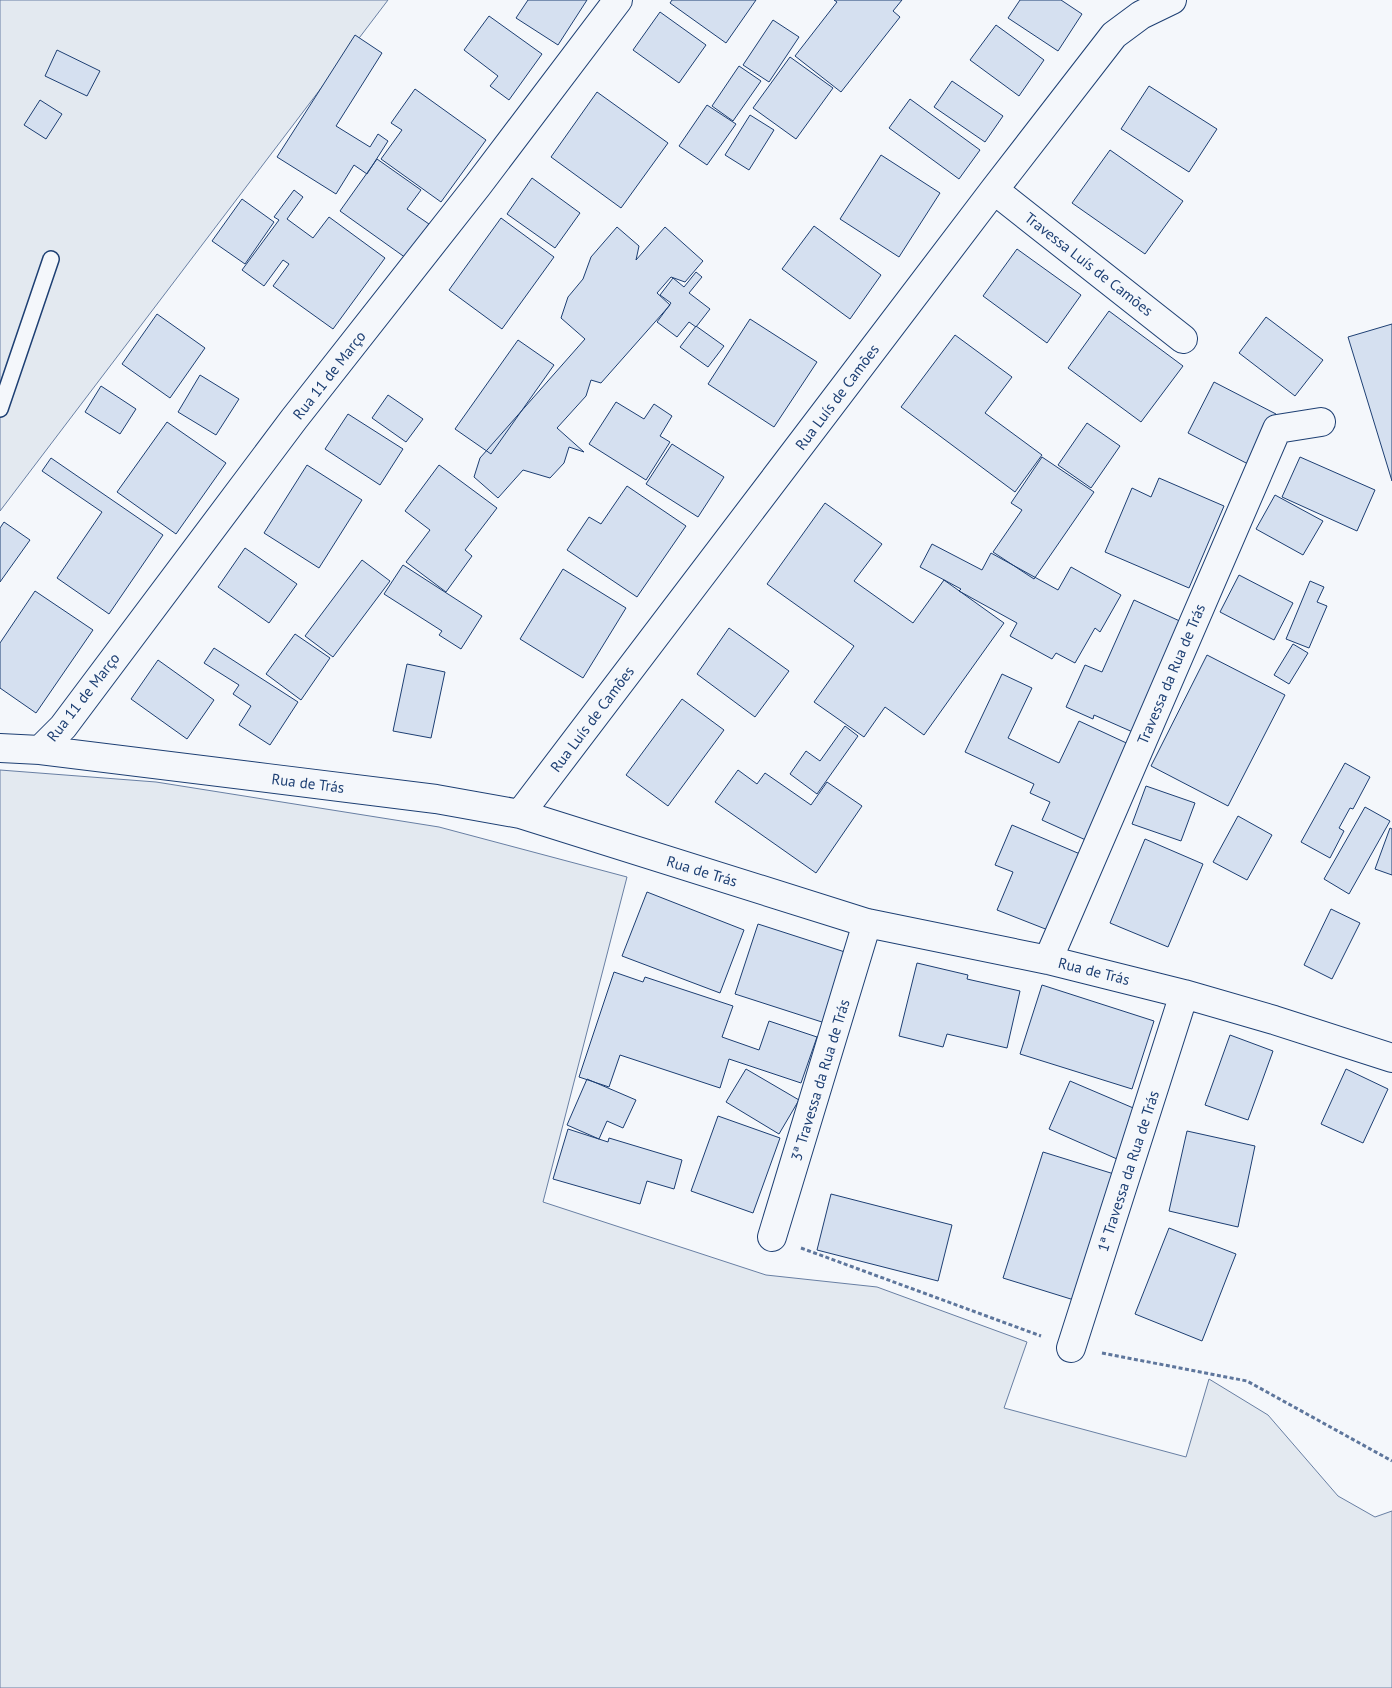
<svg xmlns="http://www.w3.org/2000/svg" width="1392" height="1688" font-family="'PT Sans',sans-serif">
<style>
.green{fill:#e3e9f0;stroke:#687fa3}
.building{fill:#d5e0f0;stroke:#1d3f73}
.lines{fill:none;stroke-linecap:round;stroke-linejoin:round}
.service-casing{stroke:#1d3f73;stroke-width:18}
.minor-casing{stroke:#1d3f73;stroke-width:30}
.path{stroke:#5e769c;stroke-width:3;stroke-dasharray:4 2.5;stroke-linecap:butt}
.service{stroke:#f4f7fb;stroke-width:15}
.minor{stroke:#f4f7fb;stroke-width:28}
.labels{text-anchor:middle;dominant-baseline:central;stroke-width:4;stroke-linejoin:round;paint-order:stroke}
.street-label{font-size:15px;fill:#1d3f73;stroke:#f4f7fb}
</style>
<rect width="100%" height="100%" fill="#f4f7fb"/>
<path class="green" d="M0 0H388L0 511Z
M0 770 156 782 439 827 627 877 543 1202 766 1275 877 1287 1027 1342 1004 1408 1186 1457 1209 1379 1268 1415 1338 1496 1375 1517 1392 1511V1688H0Z"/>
<path class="building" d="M528 0H587L558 45 516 18Z
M672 0H756L726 43 670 3Z
M834 0H902L893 11 900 17 841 92 795 56 837 2Z
M1020 0H1061L1082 14 1058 51 1008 18Z
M660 12 706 45 679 83 633 50Z
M489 16 542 54 509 100 490 86 498 76 464 50Z
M773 20 799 37 769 82 743 65Z
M996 25 1044 60 1019 96 970 60Z
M355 35 382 53 336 126 370 147 378 134 388 141 367 174 354 165 336 194 277 157Z
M57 50 100 71 87 96 45 76Z
M790 57 833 88 796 139 753 108Z
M739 66 761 81 733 121 712 106Z
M952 81 1003 116 985 142 934 107Z
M1149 86 1217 129 1189 172 1121 129Z
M415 89 486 140 441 202 381 159 402 130 391 123Z
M597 92 668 143 621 208 551 157Z
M910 99 980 150 959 179 889 128Z
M40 100 62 114 46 139 24 125Z
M707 105 736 124 707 165 679 146Z
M750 115 774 130 749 170 725 155Z
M1110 150 1183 201 1145 254 1072 203Z
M881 155 940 193 899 257 840 219Z
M377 159 421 190 407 209 429 224 406 258 340 211Z
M532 178 580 213 555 248 507 214Z
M294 190 303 197 287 219 313 238 329 217 385 258 333 329 273 286 289 264 283 260 264 286 242 270 279 220 274 217Z
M242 199 274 222 245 264 212 241Z
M501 218 554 257 502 329 449 290Z
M814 226 881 275 850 319 782 269Z
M617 227 639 246 636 260 665 227 703 261 685 282 671 277 657 293 670 305 601 383 591 380 586 396 557 428 584 452 569 447 564 463 550 478 523 470 498 498 474 477 480 458 585 339 561 318 568 297 583 279 591 257Z
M1017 249 1081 295 1047 343 983 296Z
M696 272 702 277 689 293 710 309 696 327 689 322 677 337 657 322 671 303 660 295 673 278 684 287Z
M1109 311 1183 366 1141 422 1068 368Z
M157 314 205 348 170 398 122 364Z
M1266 317 1323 360 1295 396 1239 353Z
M750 319 817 362 774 427 708 384Z
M1392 324V481L1348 337Z
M696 326 724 346 708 367 680 347Z
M955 335 1012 377 985 413 1042 455 1015 492 901 407Z
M518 340 554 365 491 454 455 429Z
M200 375 239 399 216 435 178 412Z
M1214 382 1276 414 1250 465 1188 433Z
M101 386 136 409 120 434 85 412Z
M388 395 423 419 406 442 372 418Z
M616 402 644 419 654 404 672 416 660 436 670 442 646 480 589 444Z
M348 414 403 449 380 485 325 449Z
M167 422 226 463 176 534 117 492Z
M1087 423 1120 446 1091 488 1058 465Z
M672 444 724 477 698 517 646 484Z
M1042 457 1094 492 1034 579 993 552 1022 510 1011 503Z
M1300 457 1375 490 1357 531 1282 497Z
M51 458 163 535 109 614 57 578 102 512 42 471Z
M307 465 362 500 319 568 264 533Z
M439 465 497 508 465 550 472 556 446 592 406 562 430 530 405 511Z
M1159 478 1224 506 1189 588 1105 552 1132 488 1151 497Z
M627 486 686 526 637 597 567 550 589 517 601 524Z
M1275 495 1323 521 1303 555 1256 529Z
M825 503 882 544 854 581 913 623 944 580 1004 623 924 735 885 707 864 737 814 702 854 646 767 584Z
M4 522 30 540 0 582V528Z
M932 544 982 570 991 553 1058 590 1071 567 1121 595 1100 632 1095 628 1075 663 1056 653 1052 659 1010 636 1017 623 959 591 961 589 920 567Z
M245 548 297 584 269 623 218 587Z
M362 560 390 581 333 657 305 636Z
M403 565 482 616 461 649 439 635 442 631 384 594Z
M563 569 626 608 583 678 520 639Z
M1239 575 1293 603 1274 640 1220 612Z
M1310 581 1324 587 1317 602 1327 606 1309 648 1286 639Z
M35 591 93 630 36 713 0 688V643Z
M1134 600 1184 623 1135 733 1094 715 1093 719 1066 707 1085 665 1102 672Z
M729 628 789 671 755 717 697 674Z
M295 634 330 658 301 700 266 674Z
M1293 644 1308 653 1289 684 1274 675Z
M214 648 298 702 270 745 239 725 251 706 233 694 239 685 204 663Z
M1207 655 1285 695 1228 806 1151 766Z
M158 660 214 700 187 739 131 699Z
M407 664 445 672 431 738 393 731Z
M1002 674 1032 688 1008 738 1059 763 1079 721 1135 747 1090 842 1042 820 1050 802 1030 793 1034 784 965 752Z
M682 699 724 730 668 806 626 775Z
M845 726 858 736 817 794 790 774 806 751 820 761Z
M1345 763 1370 777 1353 809 1350 808 1339 828 1344 831 1330 858 1301 842Z
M738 770 757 784 765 773 811 805 827 782 862 806 816 873 715 802Z
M1146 786 1195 803 1181 841 1132 824Z
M1365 807 1390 821 1349 894 1324 879Z
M1238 816 1272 835 1247 880 1213 862Z
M1012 825 1080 854 1048 930 997 910 1013 872 995 865Z
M1390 828 1392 829V875L1375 869Z
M1145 839 1203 864 1168 947 1110 923Z
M647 892 744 930 720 993 622 956Z
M1331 909 1360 923 1332 979 1304 965Z
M758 924 848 953 825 1023 735 994Z
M917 963 968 975 967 979 1020 991 1007 1048 947 1034 943 1047 899 1036Z
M614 972 643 982 645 977 733 1006 722 1037 759 1050 769 1021 817 1037 801 1083 729 1059 720 1088 620 1055 609 1087 579 1077Z
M1042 985 1154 1021 1132 1089 1020 1054Z
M1230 1035 1273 1051 1248 1120 1205 1105Z
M746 1069 799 1100 779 1134 726 1102Z
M1346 1069 1388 1089 1363 1143 1321 1124Z
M587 1079 636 1100 623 1128 607 1121 599 1139 567 1125Z
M1070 1081 1138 1110 1117 1159 1049 1129Z
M718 1116 780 1138 753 1213 691 1191Z
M568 1129 608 1142 609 1138 682 1160 674 1189 647 1181 640 1204 553 1179Z
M1187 1131 1255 1146 1238 1227 1169 1211Z
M1043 1152 1114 1174 1074 1300 1003 1278Z
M831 1194 952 1225 938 1281 817 1250Z
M1169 1228 1236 1254 1202 1341 1135 1314Z"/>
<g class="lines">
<defs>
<path id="service" d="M0 409 51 259"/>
<path id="minor" d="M994 190 1183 339
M0 748 40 750 436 799 520 814 867 923 1048 960 1184 994 1274 1020 1392 1058
M40 750 63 727 294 419 478 185 618 0
M520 814 994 190 1114 35 1141 15 1172 0
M1048 960 1277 429 1321 422
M772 1237 867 923
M1071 1348 1184 994"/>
</defs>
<use href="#service" class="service-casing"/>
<use href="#minor" class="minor-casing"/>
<path class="path" d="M801 1248 1041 1336
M1102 1353 1247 1381 1392 1461"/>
<use href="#service" class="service"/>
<use href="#minor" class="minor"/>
</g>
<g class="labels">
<g class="street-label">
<text transform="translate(1089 264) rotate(38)">Travessa Luís de Camões</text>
<text transform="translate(329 375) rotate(-52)">Rua 11 de Março</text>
<text transform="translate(837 397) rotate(-53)">Rua Luís de Camões</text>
<text transform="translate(1171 674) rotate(-67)">Travessa da Rua de Trás</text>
<text transform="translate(83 697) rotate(-52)">Rua 11 de Março</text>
<text transform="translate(592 719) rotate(-53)">Rua Luís de Camões</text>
<text transform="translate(308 783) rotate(7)">Rua de Trás</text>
<text transform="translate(702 871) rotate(17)">Rua de Trás</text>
<text transform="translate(1094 971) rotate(14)">Rua de Trás</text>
<text transform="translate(820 1080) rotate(-73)">3ª Travessa da Rua de Trás</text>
<text transform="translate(1128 1171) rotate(-72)">1ª Travessa da Rua de Trás</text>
</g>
</g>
</svg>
